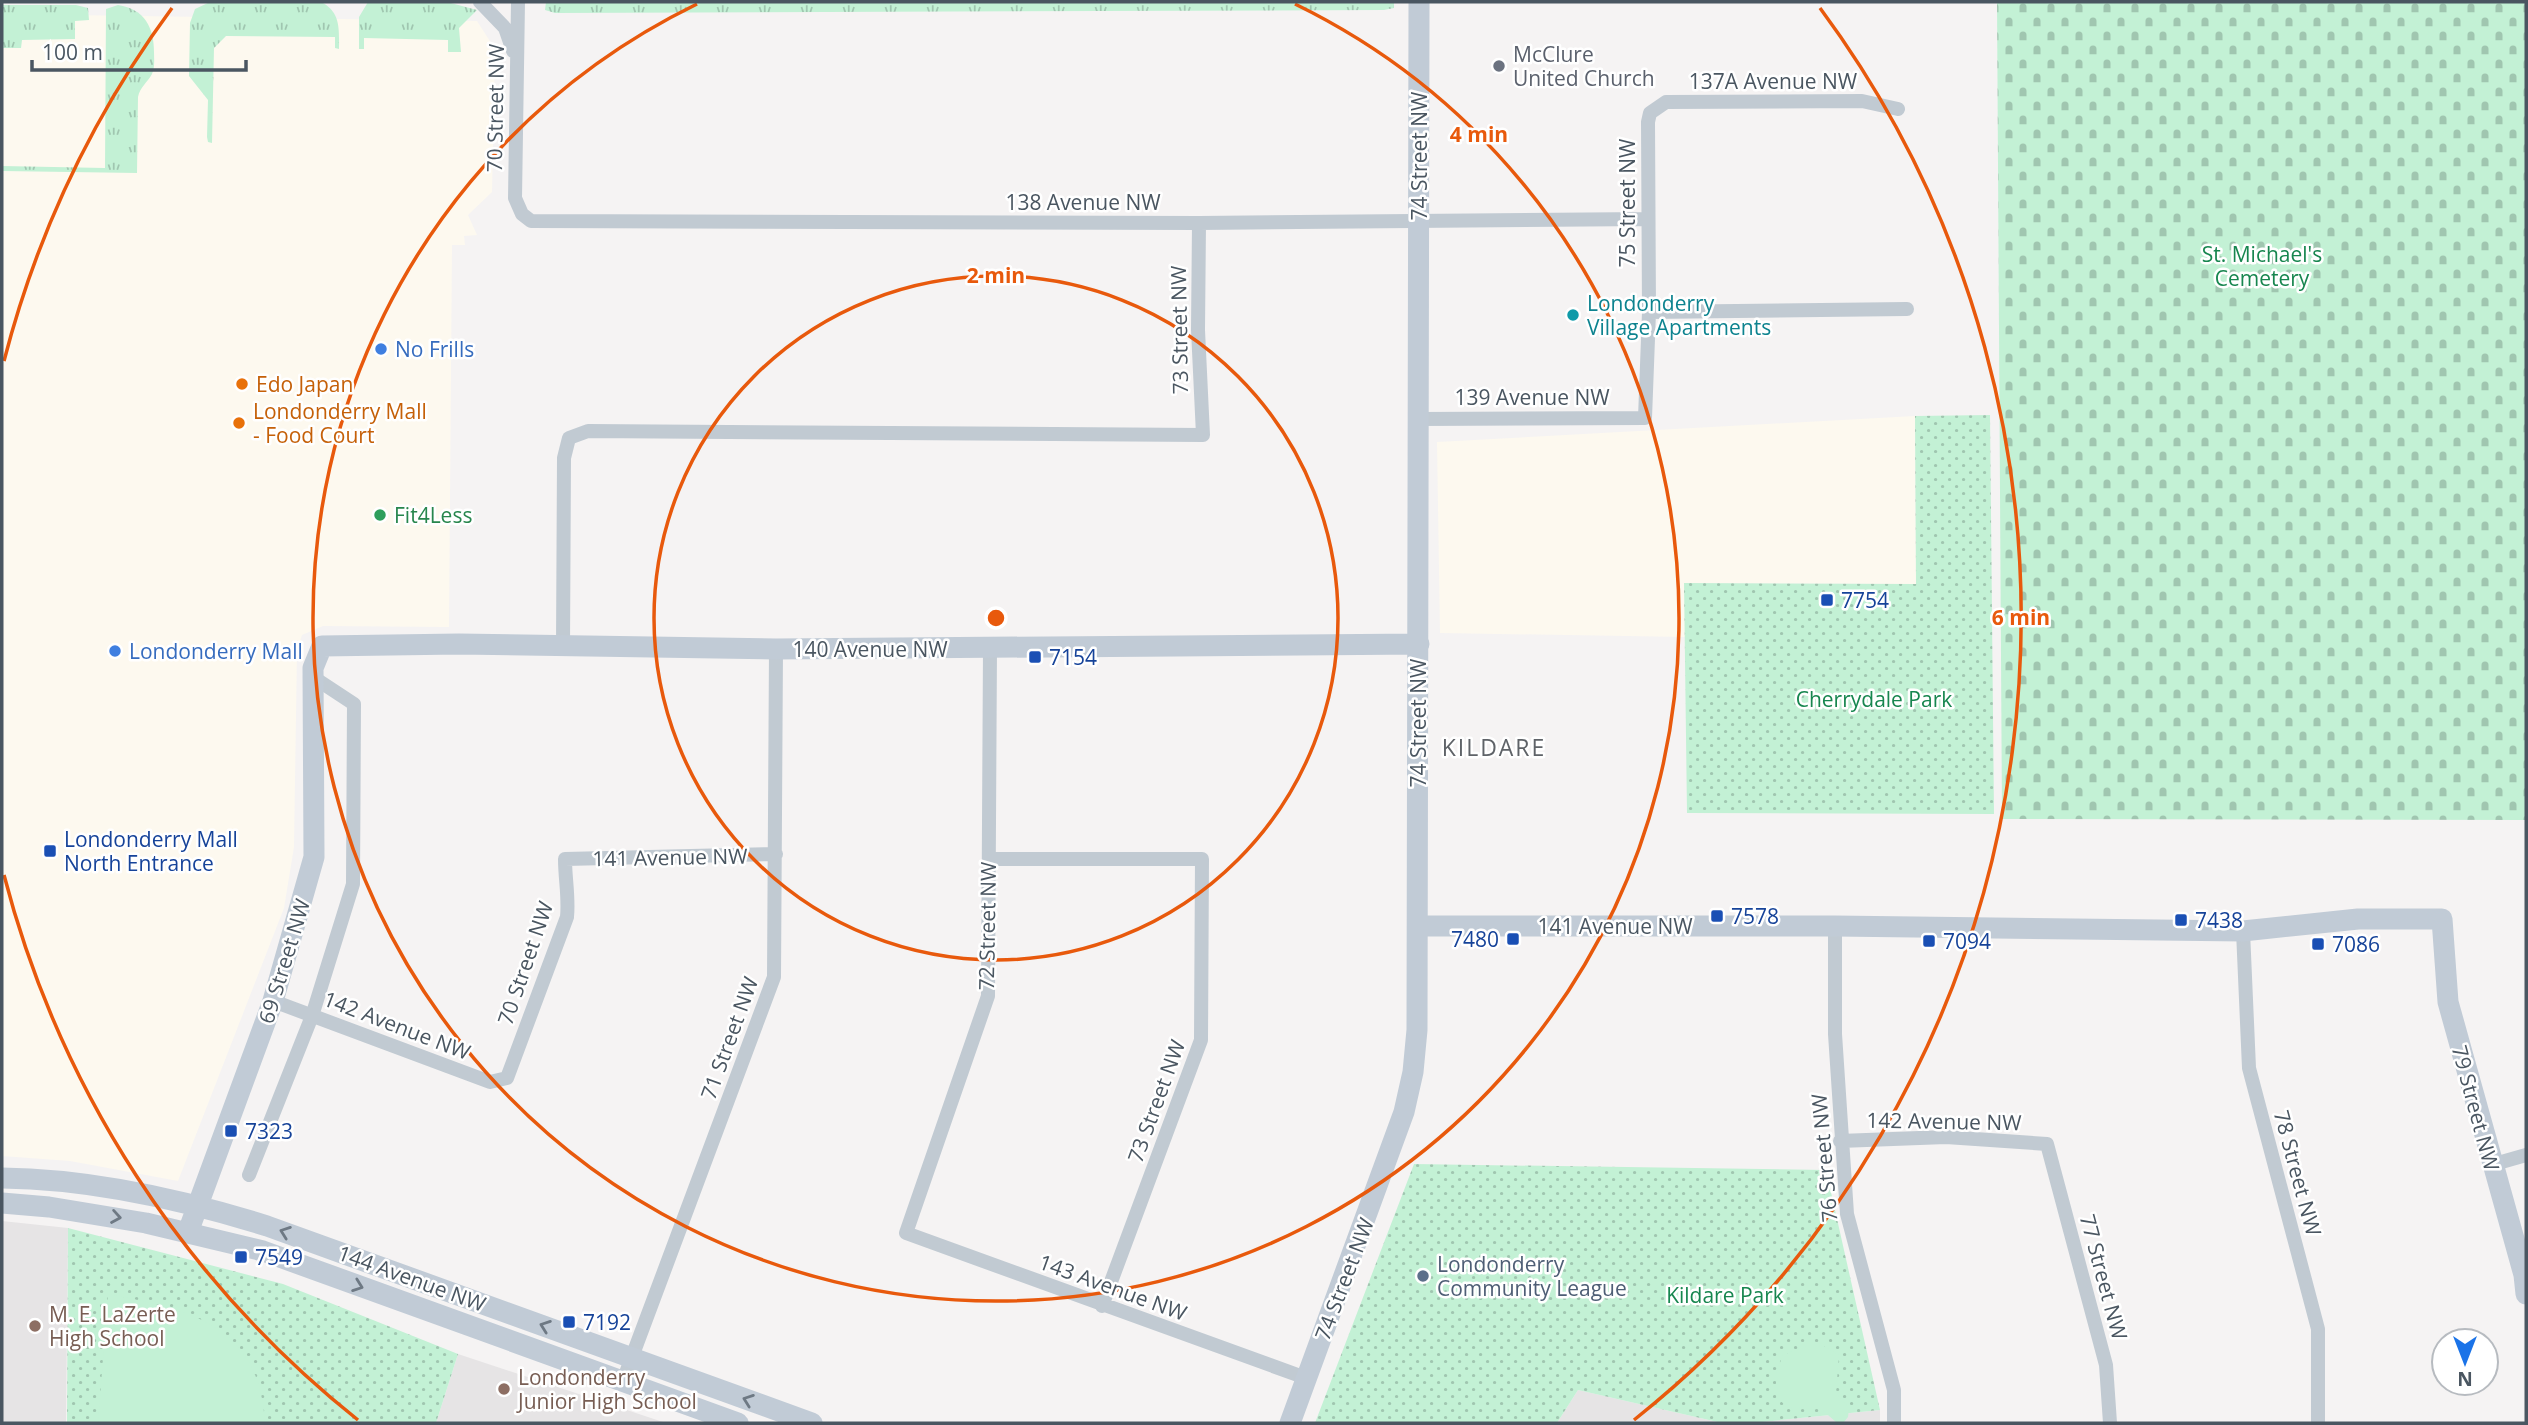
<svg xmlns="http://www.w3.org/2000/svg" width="2528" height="1425" font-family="'Open Sans',sans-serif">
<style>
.commercial{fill:#fdf9ef}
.education{fill:#e6e4e5}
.grass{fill:url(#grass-tufts)}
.cemetery{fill:url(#cemetery-stones)}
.park{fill:url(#park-dots)}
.pitch{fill:#c3f1d5}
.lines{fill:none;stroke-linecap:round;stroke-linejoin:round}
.street{stroke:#c1cad2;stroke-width:14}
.secondary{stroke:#c1cbd6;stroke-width:21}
.oneway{stroke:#6e7984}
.ring{fill:none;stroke:#e8590c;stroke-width:3.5}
.worship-dot{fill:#6b7280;stroke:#fff;stroke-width:2.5}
.culture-dot{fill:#0f9aa8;stroke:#fff;stroke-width:2.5}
.shop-dot{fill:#3f7fe0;stroke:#fff;stroke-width:2.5}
.food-dot{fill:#e8710a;stroke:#fff;stroke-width:2.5}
.leisure-dot{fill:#2e9e5b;stroke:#fff;stroke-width:2.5}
.transit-dot{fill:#1a4fb4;stroke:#fff;stroke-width:2.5}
.service-dot{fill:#5c6f8a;stroke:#fff;stroke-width:2.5}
.education-dot{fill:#8d6e63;stroke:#fff;stroke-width:2.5}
.labels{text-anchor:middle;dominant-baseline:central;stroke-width:5;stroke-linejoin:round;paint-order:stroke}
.worship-label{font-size:21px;fill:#5b616d;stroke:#fff;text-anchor:start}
.street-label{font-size:21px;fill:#4a5661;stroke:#fff}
.park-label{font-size:21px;fill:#17864f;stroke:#fff}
.culture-label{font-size:21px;fill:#0d838f;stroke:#fff;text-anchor:start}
.shop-label{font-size:21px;fill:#366cbe;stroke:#fff;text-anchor:start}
.food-label{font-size:21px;fill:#c56008;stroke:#fff;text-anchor:start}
.leisure-label{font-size:21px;fill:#27864d;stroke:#fff;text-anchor:start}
.transit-label{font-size:21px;fill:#164399;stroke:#fff;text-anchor:start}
.service-label{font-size:21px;fill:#4e5e75;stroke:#fff;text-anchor:start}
.education-label{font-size:21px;fill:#785e54;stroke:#fff;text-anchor:start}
.neighbourhood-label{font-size:23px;letter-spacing:2px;fill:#5f6368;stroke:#fff}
.centre{fill:#e8590c;stroke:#fff;stroke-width:3.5}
.ring-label{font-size:21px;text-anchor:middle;font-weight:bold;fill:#e8590c;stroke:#fff;stroke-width:5;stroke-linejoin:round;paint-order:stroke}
</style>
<defs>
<pattern id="grass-tufts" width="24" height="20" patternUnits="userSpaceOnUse" patternTransform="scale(1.75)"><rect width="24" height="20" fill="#c3f1d5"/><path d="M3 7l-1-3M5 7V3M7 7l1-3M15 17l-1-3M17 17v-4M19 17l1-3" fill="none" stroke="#a0c6b0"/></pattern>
<pattern id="cemetery-stones" width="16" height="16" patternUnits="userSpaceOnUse" patternTransform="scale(1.75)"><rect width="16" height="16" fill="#c3f1d5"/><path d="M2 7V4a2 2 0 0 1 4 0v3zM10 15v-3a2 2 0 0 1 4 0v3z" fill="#a0c6b0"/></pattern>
<pattern id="park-dots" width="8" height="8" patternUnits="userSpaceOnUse" patternTransform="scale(1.75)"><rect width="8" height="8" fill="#c3f1d5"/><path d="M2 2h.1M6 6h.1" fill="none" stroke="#a0c6b0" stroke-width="1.8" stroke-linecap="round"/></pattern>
</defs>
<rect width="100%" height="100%" fill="#f5f3f3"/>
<path class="commercial" d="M2 14 477 21 495 49 492 192 468 215 477 235 464 236 465 245H452L449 627 323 626 302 635 297 651 294 847 284 908 178 1181 70 1161 2 1156Z
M1915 416 1916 584 1685 583V637L1440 633 1437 442Z"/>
<path class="education" d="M2 1221 68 1228 66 1423H2Z
M458 1354 666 1423H436Z
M1578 1390 1722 1423H1557Z
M1880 1410V1423H1752Z"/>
<path class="grass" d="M210 2H321C341 12 339 29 339 49L335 48V37L226 36 214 48 212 143 208 142 207 137 208 100 189 76 190 23 195 9Z
M368 2H447L477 10 459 28 461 52H448V40L364 38V49H359V17Z
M546 2H1394V8L1384 10 555 13 545 10Z
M2 5H76L88 8 89 20 75 21V39L22 40 21 48H2Z
M118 5C145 9 154 28 154 52 154 59 155 67 152 74 147 83 140 87 138 97L137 173 2 171V166L105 168 106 9Z"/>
<path class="cemetery" d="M1997 2H2526V820L2002 819Z"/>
<path class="park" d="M1990 415 1994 814 1687 813 1684 583 1916 584 1915 416Z
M1414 1164 1826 1170 1880 1410 1752 1423H1722L1578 1390 1557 1423H1315Z
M68 1228 283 1284 458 1354 436 1423H67Z"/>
<path class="pitch" d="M108 1294C191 1310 259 1324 265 1423H98Z
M1806 1346H1824L1839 1355 1836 1393 1849 1408 1848 1417 1843 1423 1836 1422 1821 1409 1787 1407 1776 1396V1373L1783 1355Z"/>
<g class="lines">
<path class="street" d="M480 2 505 28 513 51
M518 2 515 198 522 214 531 221 1199 223 1648 219
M1649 312 1907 309
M1419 419 1645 418 1649 312 1648 122 1650 113 1666 102 1862 101 1898 109
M563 646 564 458 569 438 588 431 1203 435 1198 330 1199 223
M990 648 988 996 906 1233 1306 1378
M989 859H1202L1201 1040 1102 1306
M1835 926V1034L1847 1214 1894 1390V1423
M2243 931 2249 1068 2318 1329V1423
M273 1001 490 1082 507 1078 567 917C569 897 565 879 565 859L776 854
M1840 1141 1946 1137 2047 1144 2106 1365 2110 1423
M2491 1165 2526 1155
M249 1175 312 1016 353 884 354 704 313 677
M623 1381 774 977 776 649"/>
<path class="secondary" d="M1418 926H1835L2243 931 2358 919H2442L2448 1002 2524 1275 2526 1294
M2 1178C92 1179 181 1199 267 1226L812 1423
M2 1203 49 1207 146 1223 263 1251 738 1423
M188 1232 273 1001 314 857 313 668 322 646 459 644 776 649 1419 644
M1290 1423 1404 1112 1413 1072 1417 1030 1419 2"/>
</g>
<defs><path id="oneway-chevron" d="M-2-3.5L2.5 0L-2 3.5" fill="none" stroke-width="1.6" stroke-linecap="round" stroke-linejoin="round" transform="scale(1.75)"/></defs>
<g class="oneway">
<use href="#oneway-chevron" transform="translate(116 1217) rotate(10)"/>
<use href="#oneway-chevron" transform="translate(285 1232) rotate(-160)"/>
<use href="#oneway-chevron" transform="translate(358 1286) rotate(20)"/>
<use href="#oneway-chevron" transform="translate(545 1326) rotate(-160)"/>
<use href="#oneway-chevron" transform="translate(748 1400) rotate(-160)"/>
</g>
<g class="ring">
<circle cx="996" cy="618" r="342"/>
<path d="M1295 4A683 683 0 1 1 697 4"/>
<path d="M358 1420A1025 1025 0 0 1 4 875M4 361A1025 1025 0 0 1 172 8M1820 8A1025 1025 0 0 1 1634 1420"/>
</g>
<circle class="worship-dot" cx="1499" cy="66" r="7"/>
<circle class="culture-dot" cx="1573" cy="315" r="7"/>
<g class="shop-dot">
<circle cx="381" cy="349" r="7"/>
<circle cx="115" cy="651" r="7"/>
</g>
<g class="food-dot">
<circle cx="242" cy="384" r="7"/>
<circle cx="239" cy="423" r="7"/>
</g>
<circle class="leisure-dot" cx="380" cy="515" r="7"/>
<g class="transit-dot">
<rect x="1820" y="593" width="14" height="14" rx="3.5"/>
<rect x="1028" y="650" width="14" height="14" rx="3.5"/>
<rect x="43" y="844" width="14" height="14" rx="3.5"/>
<rect x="1710" y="909" width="14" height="14" rx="3.5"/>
<rect x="2174" y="913" width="14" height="14" rx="3.5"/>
<rect x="1506" y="932" width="14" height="14" rx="3.5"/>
<rect x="1922" y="934" width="14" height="14" rx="3.5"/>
<rect x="2311" y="937" width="14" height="14" rx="3.5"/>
<rect x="224" y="1124" width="14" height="14" rx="3.5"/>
<rect x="234" y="1250" width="14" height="14" rx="3.5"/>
<rect x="562" y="1315" width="14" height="14" rx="3.5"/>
</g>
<circle class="service-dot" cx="1423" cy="1276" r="7"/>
<g class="education-dot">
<circle cx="35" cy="1326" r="7"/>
<circle cx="504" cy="1389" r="7"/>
</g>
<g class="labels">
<g class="worship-label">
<text x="1513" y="54">McClure<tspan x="1513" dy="24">United Church</tspan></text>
</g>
<g class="street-label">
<text x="1773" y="81">137A Avenue NW</text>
<text transform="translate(495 108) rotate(-89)">70 Street NW</text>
<text transform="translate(1419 156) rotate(-90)">74 Street NW</text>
<text x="1083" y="202">138 Avenue NW</text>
<text transform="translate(1627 203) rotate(-90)">75 Street NW</text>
<text transform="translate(1179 330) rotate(-91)">73 Street NW</text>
<text x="1532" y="397">139 Avenue NW</text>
<text x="870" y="649">140 Avenue NW</text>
<text transform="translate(1418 723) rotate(-90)">74 Street NW</text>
<text transform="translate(670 857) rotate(-1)">141 Avenue NW</text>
<text transform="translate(987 926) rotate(-89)">72 Street NW</text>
<text x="1615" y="926">141 Avenue NW</text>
<text transform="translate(284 961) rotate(-73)">69 Street NW</text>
<text transform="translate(525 963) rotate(-71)">70 Street NW</text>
<text transform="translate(397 1025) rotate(21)">142 Avenue NW</text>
<text transform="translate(729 1038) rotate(-70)">71 Street NW</text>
<text transform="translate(1156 1101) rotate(-70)">73 Street NW</text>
<text transform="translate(2476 1108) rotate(75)">79 Street NW</text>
<text transform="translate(1944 1121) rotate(1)">142 Avenue NW</text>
<text transform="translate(1824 1158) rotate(-95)">76 Street NW</text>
<text transform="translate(2298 1173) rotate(75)">78 Street NW</text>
<text transform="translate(2104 1277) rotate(75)">77 Street NW</text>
<text transform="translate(412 1278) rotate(20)">144 Avenue NW</text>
<text transform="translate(1344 1279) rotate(-69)">74 Street NW</text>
<text transform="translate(1113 1287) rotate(20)">143 Avenue NW</text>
</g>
<g class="park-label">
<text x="2262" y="254">St. Michael's<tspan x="2262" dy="24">Cemetery</tspan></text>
<text x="1874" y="699">Cherrydale Park</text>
<text x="1725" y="1295">Kildare Park</text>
</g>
<g class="culture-label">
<text x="1587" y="303">Londonderry<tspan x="1587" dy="24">Village Apartments</tspan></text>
</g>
<g class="shop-label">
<text x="395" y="349">No Frills</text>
<text x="129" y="651">Londonderry Mall</text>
</g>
<g class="food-label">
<text x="256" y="384">Edo Japan</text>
<text x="253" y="411">Londonderry Mall<tspan x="253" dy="24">- Food Court</tspan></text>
</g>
<g class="leisure-label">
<text x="394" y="515">Fit4Less</text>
</g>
<g class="transit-label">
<text x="1841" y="600">7754</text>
<text x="1049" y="657">7154</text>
<text x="64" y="839">Londonderry Mall<tspan x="64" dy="24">North Entrance</tspan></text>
<text x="1731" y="916">7578</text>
<text x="2195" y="920">7438</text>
<text x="1499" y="939" text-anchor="end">7480</text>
<text x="1943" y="941">7094</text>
<text x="2332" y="944">7086</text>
<text x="245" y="1131">7323</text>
<text x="255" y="1257">7549</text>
<text x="583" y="1322">7192</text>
</g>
<g class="service-label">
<text x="1437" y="1264">Londonderry<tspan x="1437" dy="24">Community League</tspan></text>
</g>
<g class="education-label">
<text x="49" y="1314">M. E. LaZerte<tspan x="49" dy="24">High School</tspan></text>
<text x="518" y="1377">Londonderry<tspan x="518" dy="24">Junior High School</tspan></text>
</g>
<g class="neighbourhood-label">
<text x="1494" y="747">KILDARE</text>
</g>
</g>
<circle cx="996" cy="618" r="10" class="centre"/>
<g class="ring-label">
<text x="1479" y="142">4 min</text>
<text x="996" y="283">2 min</text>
<text x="2021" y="625">6 min</text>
</g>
<rect width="2528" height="1425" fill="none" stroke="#4a5661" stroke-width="7"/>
<g transform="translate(2465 1362) rotate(180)"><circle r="33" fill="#ffffff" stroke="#b7bbc0" stroke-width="2"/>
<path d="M0-5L12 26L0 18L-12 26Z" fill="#1a73e8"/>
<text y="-10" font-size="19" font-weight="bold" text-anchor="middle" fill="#4a5661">N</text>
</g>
<path d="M32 60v10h214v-10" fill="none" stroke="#4a5661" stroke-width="3.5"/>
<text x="42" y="60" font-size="21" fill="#4a5661" stroke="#ffffff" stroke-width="5" paint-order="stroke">100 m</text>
</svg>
